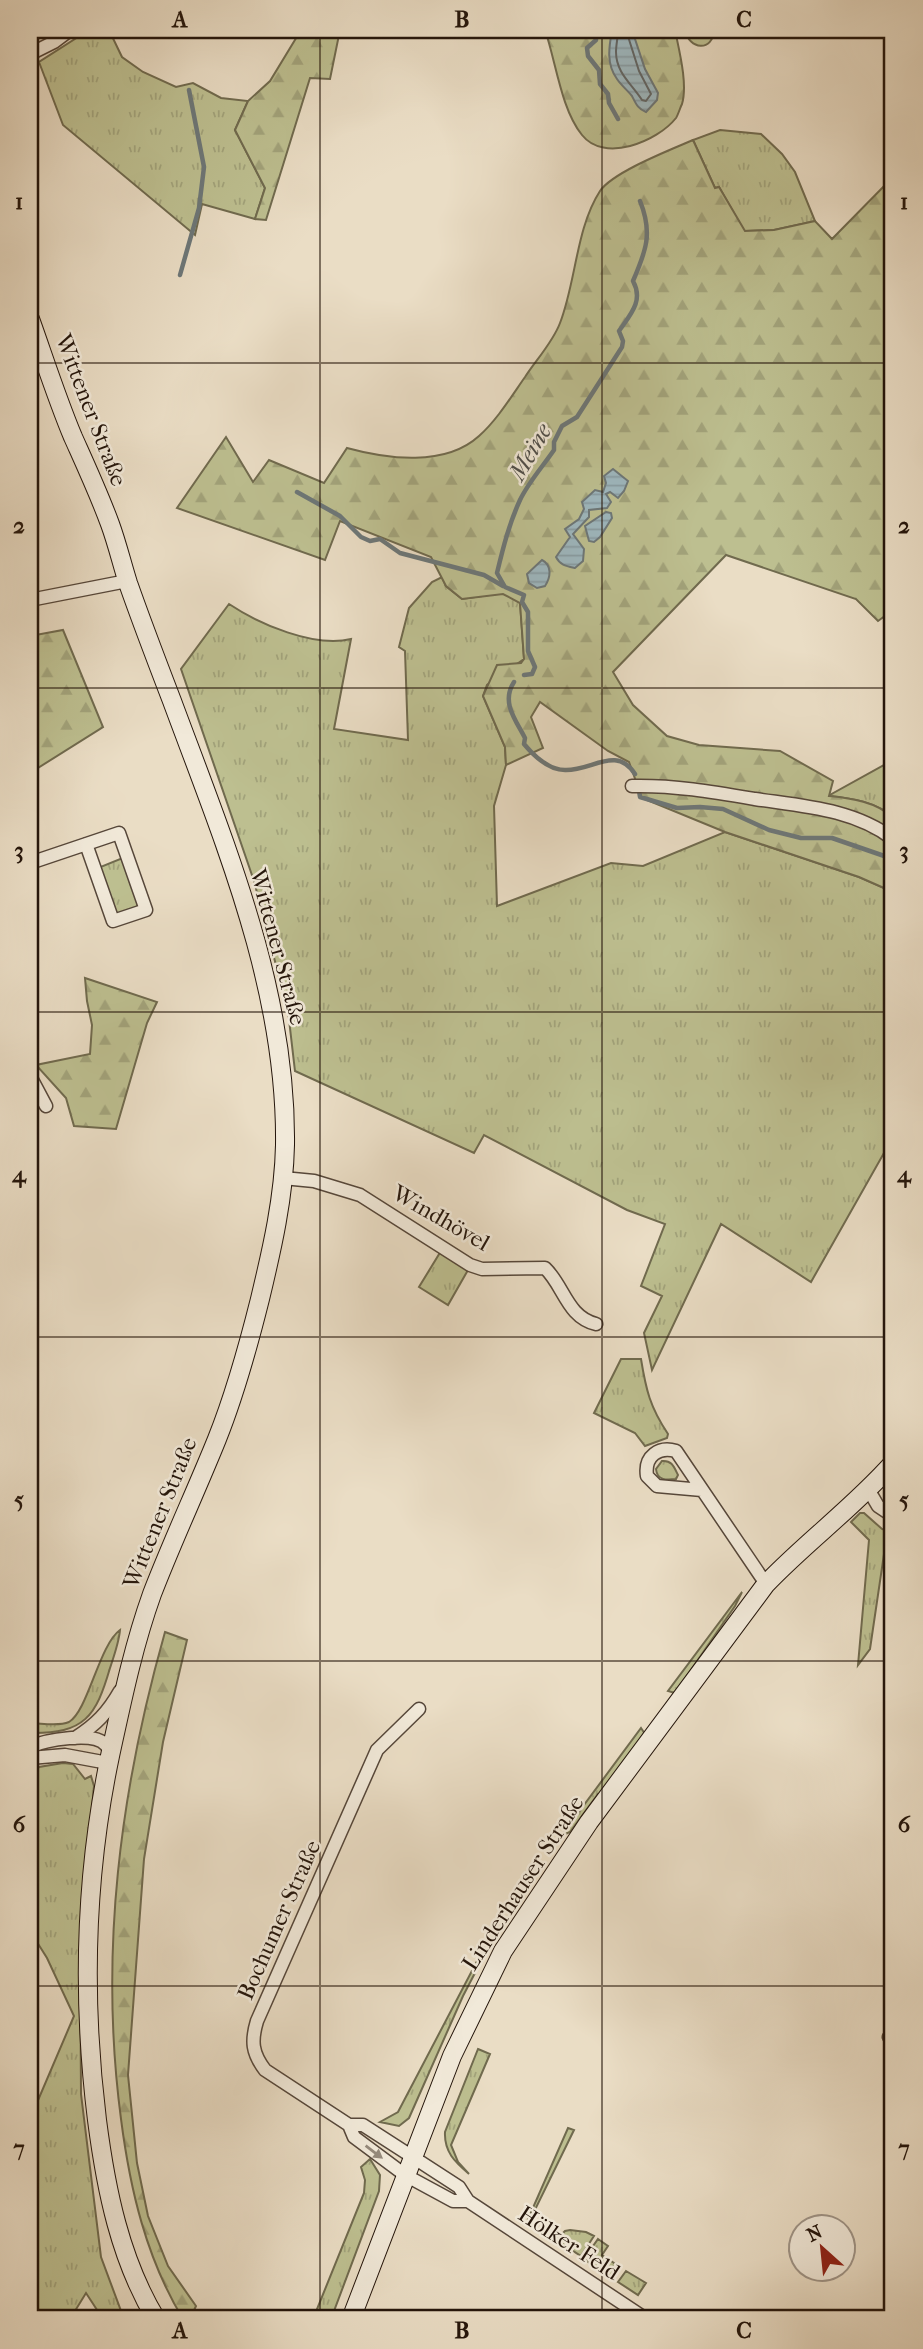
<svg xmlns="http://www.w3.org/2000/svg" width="923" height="2349" font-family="'IM FELL French Canon',serif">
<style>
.grass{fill:url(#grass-tufts);stroke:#706a4e;stroke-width:2}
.forest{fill:url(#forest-firs);stroke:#706a4e;stroke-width:2}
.water{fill:url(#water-rules);stroke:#6d7778;stroke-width:2}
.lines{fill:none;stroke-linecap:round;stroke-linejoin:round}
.shore{stroke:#616666;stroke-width:2}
.stream{stroke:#6d7778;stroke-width:4.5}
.minor-casing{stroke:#56473a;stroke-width:15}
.secondary-casing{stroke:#24150b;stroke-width:20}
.minor{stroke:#f1e9d9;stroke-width:12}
.secondary{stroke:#f1e9d9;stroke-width:18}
.oneway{fill:#958a7c}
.grid{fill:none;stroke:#24150b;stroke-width:2;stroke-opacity:0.55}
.labels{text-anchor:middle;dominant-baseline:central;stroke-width:5;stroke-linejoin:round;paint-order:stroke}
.street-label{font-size:23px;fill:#24150b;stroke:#f1e9d9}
.water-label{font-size:24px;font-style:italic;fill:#4f4e4a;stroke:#f1e9d9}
.neatline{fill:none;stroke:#24150b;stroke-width:2.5}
.grid-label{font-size:23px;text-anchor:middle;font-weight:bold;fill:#24150b}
</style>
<defs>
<pattern id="grass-tufts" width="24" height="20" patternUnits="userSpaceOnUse" patternTransform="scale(1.75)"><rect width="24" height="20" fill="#bdbf90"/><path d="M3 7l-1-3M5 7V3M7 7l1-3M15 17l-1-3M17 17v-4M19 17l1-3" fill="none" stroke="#a2a37b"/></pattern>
<pattern id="forest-firs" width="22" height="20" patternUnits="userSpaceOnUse" patternTransform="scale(1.75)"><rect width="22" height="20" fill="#bdbf90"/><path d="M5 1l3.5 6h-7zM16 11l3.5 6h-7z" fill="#a2a37b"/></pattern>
<pattern id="water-rules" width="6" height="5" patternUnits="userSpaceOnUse" patternTransform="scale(1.75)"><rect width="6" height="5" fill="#9eb8c0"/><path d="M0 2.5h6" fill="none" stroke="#889da4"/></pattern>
</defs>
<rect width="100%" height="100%" fill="#eaddc5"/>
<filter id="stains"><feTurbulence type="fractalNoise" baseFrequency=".00286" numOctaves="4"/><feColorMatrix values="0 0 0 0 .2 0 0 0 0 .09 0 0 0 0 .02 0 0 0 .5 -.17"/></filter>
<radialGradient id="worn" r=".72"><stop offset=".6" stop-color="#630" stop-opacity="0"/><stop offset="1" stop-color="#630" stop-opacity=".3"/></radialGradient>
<path class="grass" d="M89 30H109L122 57 143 72 176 87 193 83 221 98 248 101 235 130 265 188 255 219 202 204 195 235 63 125 39 62Z
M685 30H714C713 52 689 50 685 30Z
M720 130 761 134 782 154 795 172 815 221 774 230 744 231 719 187 715 188 693 140Z
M442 577 446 586 462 599 503 593 520 602 524 659 487 685 483 696 505 747 506 765 494 806 497 906 611 863 643 866 725 832 859 877 893 892V1137L811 1282 721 1224 652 1370 644 1333 662 1296 641 1286 665 1224 627 1210 484 1135 474 1153 295 1071 288 1011 254 881 181 669 229 604C259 624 314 648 351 639L334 729 408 740 405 651 399 647 409 608 432 582Z
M893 760V818C878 802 850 798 828 796Z
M125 857 139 902 136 909 120 915 114 911 98 868Z
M441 1251 468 1270 448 1305 419 1287Z
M621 1359H641C646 1390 650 1407 668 1434L667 1438 645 1446 635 1433 594 1413Z
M662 1461C672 1460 674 1467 678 1475L676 1479C667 1480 657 1481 656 1469Z
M860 1513H864L882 1529 893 1533V1555L884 1554 870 1649 858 1665 869 1540 851 1522Z
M742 1592 735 1606 675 1693 668 1691Z
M120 1630C119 1642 114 1656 110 1668 96 1716 85 1734 30 1733V1723C41 1723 58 1727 69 1722 88 1711 99 1645 120 1630Z
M641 1728 645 1734 600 1795 598 1794 570 1832 561 1836Z
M63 1763 73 1764 85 1779 91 1776 94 1786 80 1942 81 2094 101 2257 124 2319H103L86 2293 70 2319H30V2119L74 2016 47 1958 30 1931V1863L36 1841 30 1838V1777L39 1767Z
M486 1944 489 1946 463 1996 409 2118 399 2126 380 2122 398 2112Z
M478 2049 490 2054 451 2145 458 2162 469 2174C455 2162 444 2152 445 2132Z
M568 2128 574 2130 530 2220 528 2219Z
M370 2159 380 2175 379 2191 331 2319H313L364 2193 365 2180 361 2167Z
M570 2230 586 2232 594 2236 581 2256 561 2243 562 2240 558 2238 565 2231Z
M598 2239 608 2246 602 2255 620 2267 611 2278 584 2259Z
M626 2271 646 2283 638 2295 618 2282Z"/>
<path class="forest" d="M301 30H340L330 79 310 78 266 220 255 219 265 188 235 130 248 101 270 81Z
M545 30H675C679 50 688 84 682 104 680 108 678 115 676 118 657 142 604 163 582 135 561 109 556 62 545 30Z
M693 140 715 188 719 187 745 231 774 230 815 221 832 239 893 177V610L878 621 856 599 726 555 613 672 633 705 667 736 699 745 780 751 833 781 829 796C850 798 878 802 893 818V892L859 877 725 832 642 798 629 762 608 751 540 702 531 717 543 748 506 765 505 747 483 696 497 665 521 663 524 659 520 603 503 594 462 599 446 586 431 557 340 521 325 560 177 508 226 437 253 482 269 460 324 483 347 448C387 459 445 467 479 436 497 420 511 397 525 377 536 360 553 342 560 323 576 282 576 228 600 191 613 172 670 150 693 140Z
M63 630 103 727 30 773V636Z
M85 978 157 1002 147 1023 116 1129 74 1126 66 1098 36 1065 90 1054 92 1025 87 1001Z
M165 1632 187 1640 163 1742 144 1859 128 2075 137 2163 148 2216 168 2266 196 2306 190 2319H183C146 2258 130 2189 121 2119 99 1953 120 1791 165 1632Z"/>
<path class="water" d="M612 30H632L645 69 658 93 657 100 646 112C638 109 636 104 632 96 627 90 621 85 617 79 606 64 609 47 612 30Z
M613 469 628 481 624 491 618 498 610 492 606 494 611 502 607 508 589 510V517L573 534 584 549 583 561 575 568C566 566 560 565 556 557L570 537 565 529 579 519 584 509 582 502 595 490 603 492 606 483 604 476Z
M606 512 611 513 612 518 600 537 594 542 589 541 585 526Z
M542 560C552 565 551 577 545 586L537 588 529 583 527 574Z"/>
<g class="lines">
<path class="shore" d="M618 30C618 37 616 45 616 52 616 73 632 84 642 100L646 101 651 94 639 71 626 30"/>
<path class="stream" d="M595 30 596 40 587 48 588 56 599 70 600 84 608 94 609 103 618 119
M180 275 199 208 204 167 189 90
M297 492 340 516 361 537 370 541 380 539 400 553 484 575 503 586
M524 675 532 674 535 667 528 651V612L522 602 524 595 505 587 497 573C503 548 509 524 520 500 528 483 543 466 554 450V442L562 426 577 417 622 347 623 341 619 331C630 315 644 301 633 281 646 251 653 233 640 201
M514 682C501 702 515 719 525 738L524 744C534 756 549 770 565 770 592 771 616 745 635 774
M639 791 640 797 677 808 700 807 723 809 769 830 801 838H832L893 859"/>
<defs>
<path id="minor" d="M30 54 54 42 70 30
M30 600 127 581
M632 786C674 785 714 792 755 799 802 806 854 809 893 839
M30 863 119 833 146 910 113 921 86 844
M30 1076 46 1106
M283 1178 314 1181 360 1195 470 1265 482 1269 545 1268C564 1286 567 1317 596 1324
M868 1489 878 1506 893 1516
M702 1490 657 1486 647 1476C644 1456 659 1446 676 1451L766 1584
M419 1709 377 1750 257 2021C251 2041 252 2053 265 2070L349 2125H363L422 2163 459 2187 468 2201 646 2319
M75 1738C96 1725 108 1712 120 1691
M30 1747C45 1740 94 1731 106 1745 107 1746 110 1753 110 1755
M30 1758 65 1755 108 1763
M889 2037 893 2036
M349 2125 354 2137 405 2175 453 2201H468"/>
<path id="secondary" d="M30 319C44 358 57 399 73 437 86 466 99 494 110 524 117 543 122 564 128 583 142 623 157 662 172 701 225 844 287 990 285 1145 284 1197 272 1249 260 1299 248 1347 235 1394 217 1439 196 1491 172 1542 152 1594 133 1647 122 1701 110 1756 85 1875 82 1999 97 2120 106 2190 120 2259 156 2319
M351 2319 452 2056 503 1951 589 1822 766 1584C806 1542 854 1507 893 1463"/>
</defs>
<use href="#minor" class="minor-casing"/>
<use href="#secondary" class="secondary-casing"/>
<use href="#minor" class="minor"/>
<use href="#secondary" class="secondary"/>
</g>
<defs><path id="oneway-solid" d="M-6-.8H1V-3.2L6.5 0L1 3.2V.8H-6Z" transform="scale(1.75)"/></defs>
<use class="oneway" href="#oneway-solid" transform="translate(374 2152) rotate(37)"/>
<path class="grid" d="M320 30V2319M602 30V2319M30 363H893M30 688H893M30 1012H893M30 1337H893M30 1661H893M30 1986H893"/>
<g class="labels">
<g class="street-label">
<text transform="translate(91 410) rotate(69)">Wittener Straße</text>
<text transform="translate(278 947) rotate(75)">Wittener Straße</text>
<text transform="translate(441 1218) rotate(30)">Windhövel</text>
<text transform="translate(160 1513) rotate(-68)">Wittener Straße</text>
<text transform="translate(523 1883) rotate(-57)">Linderhauser Straße</text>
<text transform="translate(279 1920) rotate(-66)">Bochumer Straße</text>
<text transform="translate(569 2243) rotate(33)">Hölker Feld</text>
</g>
<g class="water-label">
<text transform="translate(530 452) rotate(-60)">Meine</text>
</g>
</g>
<rect width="923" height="2349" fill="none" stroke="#eaddc5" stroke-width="77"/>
<g transform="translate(822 2248) rotate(333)"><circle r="33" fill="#f1e9d9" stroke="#9f9487" stroke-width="2"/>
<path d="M0-5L12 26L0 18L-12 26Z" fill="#8f2418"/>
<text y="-10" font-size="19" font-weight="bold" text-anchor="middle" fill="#24150b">N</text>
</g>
<rect x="38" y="38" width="846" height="2272" class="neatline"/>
<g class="grid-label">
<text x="180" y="27">A</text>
<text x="462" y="27">B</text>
<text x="744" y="27">C</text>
<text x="19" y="209">1</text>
<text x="904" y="209">1</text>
<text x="19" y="533">2</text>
<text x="904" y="533">2</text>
<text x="19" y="858">3</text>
<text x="904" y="858">3</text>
<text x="19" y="1182">4</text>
<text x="904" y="1182">4</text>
<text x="19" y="1507">5</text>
<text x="904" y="1507">5</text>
<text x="19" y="1832">6</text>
<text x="904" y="1832">6</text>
<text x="19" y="2156">7</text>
<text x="904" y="2156">7</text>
<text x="180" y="2338">A</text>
<text x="462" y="2338">B</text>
<text x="744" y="2338">C</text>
</g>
<rect width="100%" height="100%" filter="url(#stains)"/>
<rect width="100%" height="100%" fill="url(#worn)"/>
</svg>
